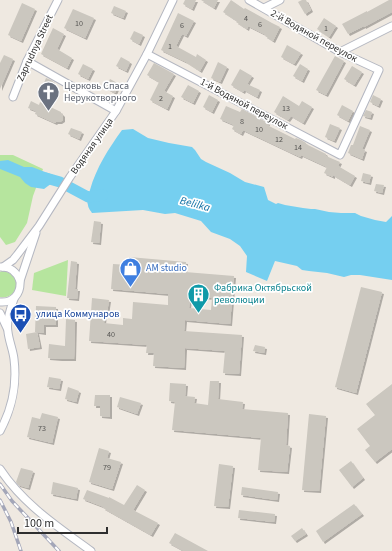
<svg xmlns="http://www.w3.org/2000/svg" width="392" height="551" viewBox="0 0 392 551" font-family="'Source Sans 3',sans-serif">
  <defs>
    <filter id="shadow"><feDropShadow dx="2" dy="2" stdDeviation="0" flood-color="#0004"/></filter>
  </defs>
  <rect width="100%" height="100%" fill="#efe9e1"/>
  <!-- green -->
  <g fill="#b6e59e">
    <path d="M0,155H13L43,169L33,196L27,223L15,242L6,245L0,237Z"/>
    <path d="M68,260L66,296L32,290L34,273Z"/>
    <path d="M2,271C23,273 19,300 0,297V272Z"/>
  </g>
  <!-- water -->
  <g fill="#75cff0">
    <path d="M133,129L148,138L169,143L192,147L195,150L201,159L206,162L230,173L245,182L264,187L268,200L276,204L278,203L285,205L303,208L311,209H315L329,212L341,213H355L361,216L375,220L386,222L392,216V280L360,275H351L344,277L327,273L309,271L302,270L297,266L275,261L267,281L246,272L247,256L240,246L230,239L211,232L201,221L175,213L165,214L143,210L92,213C91,211 88,208 88,205C86,200 89,194 90,190C96,168 109,148 122,130Z"/>
    <path d="M8,160L24,167H32L53,175L60,180V182L52,183L44,189L31,187L25,183L20,177L0,169V161Z"/>
  </g>
  <g fill="none" stroke-linecap="round" stroke-linejoin="round">
    <!-- river -->
    <path stroke="#75cff0" stroke-width="11" d="M46,178L60,182L88,197L103,195"/>
  </g>
  <!-- building -->
  <g fill="#cbc7bf" fill-rule="evenodd" filter="url(#shadow)">
    <path d="M185,0H196L192,9L183,4Z"/>
    <path d="M201,0H218L214,8Z"/>
    <path d="M231,0L244,9L245,8L272,23L280,27L273,41L265,36L266,35L248,26L247,29L236,22L237,21L223,12Z"/>
    <path d="M302,0H306L311,10L305,14L298,2Z"/>
    <path d="M389,0H392V12L364,27V26L348,34L342,24L367,11V12Z"/>
    <path d="M22,3L35,9L21,41L8,35Z"/>
    <path d="M114,6L126,11L123,18L111,13Z"/>
    <path d="M73,9L94,18L85,38L64,28Z"/>
    <path d="M178,13L194,21L186,36L182,34L176,46L196,57L197,54L206,60L200,71L186,62L161,50Z"/>
    <path d="M324,18L336,26L329,37L317,29Z"/>
    <path d="M53,28L64,34L57,49L72,58L67,68L41,54Z"/>
    <path d="M134,31L143,35L139,44L130,39Z"/>
    <path d="M287,45L301,53L294,64L281,57Z"/>
    <path d="M4,55L13,59L0,89V63Z"/>
    <path d="M335,56L344,61L326,95L316,90Z"/>
    <path d="M121,57L130,62L126,71L116,66Z"/>
    <path d="M218,62L227,67L220,82L211,78Z"/>
    <path d="M154,63L174,74L164,91L173,96L167,109L150,100L159,82L147,75Z"/>
    <path d="M83,64L93,69L88,79L78,74Z"/>
    <path d="M300,64L308,69L302,81L293,76Z"/>
    <path d="M352,66L362,72L354,85L344,79Z"/>
    <path d="M240,69L252,76L247,84L260,90L257,97L244,90L243,92L231,85Z"/>
    <path d="M46,78L53,81L51,86L44,83Z"/>
    <path d="M110,79L119,84L115,93L106,88Z"/>
    <path d="M188,85L199,91L193,103L181,97Z"/>
    <path d="M209,95L218,100L212,112L203,107Z"/>
    <path d="M373,95L381,99L378,106L370,102Z"/>
    <path d="M283,96L299,106L302,101L312,107L303,123L291,116L288,120L274,112Z"/>
    <path d="M31,101L39,105L40,102L61,112V113L63,115V120L60,122H56L55,123L35,114L36,111L28,108Z"/>
    <path d="M342,105L353,111L348,121L337,115Z"/>
    <path d="M226,106L240,112L242,109L268,123L267,125L295,139L296,138L301,140L306,143V144L326,154V156L340,162L338,166L355,176L350,185L333,175V177L324,173L327,167L301,155L300,157L243,130L241,134L232,129L234,125L220,119Z"/>
    <path d="M366,110L372,112L370,118L363,116Z"/>
    <path d="M330,124L340,128L334,141L325,137Z"/>
    <path d="M360,126L370,130L362,149L365,150L362,159L348,153L351,145H353Z"/>
    <path d="M71,128L82,132L79,139L68,134Z"/>
    <path d="M363,173L371,175L369,183L361,181Z"/>
    <path d="M376,184L384,185L382,193L374,191Z"/>
    <path d="M94,221L101,222L99,243L91,242Z"/>
    <path d="M129,257L186,262L185,272L234,276L230,324L185,320L184,331L242,335L239,374L223,373L225,351L185,348L184,368L153,366L154,353H146L147,345L89,341L92,298L109,300L107,313L105,312L104,323L123,325V318L132,319L133,302L168,305V294L111,289L113,264L129,265ZM190,296L212,298L211,310L189,308Z"/>
    <path d="M71,261L77,262L75,289H78L77,299L67,298Z"/>
    <path d="M361,287L382,292L356,393L335,387Z"/>
    <path d="M36,306L56,307V325H44V333L37,332L40,347L28,349L26,334L37,332H35Z"/>
    <path d="M66,319L75,320L74,359H60L48,358L49,344L65,346Z"/>
    <path d="M255,345L265,347L264,353L253,351Z"/>
    <path d="M49,377L61,379L59,389L47,387Z"/>
    <path d="M210,381H219L218,399L243,402L242,409L288,413L286,445L290,446L287,472L258,470L261,438L172,430L175,402L169,401L170,383L186,384L185,396L195,397L194,403L208,405Z"/>
    <path d="M392,384V449L375,462L365,450L370,446L357,429L375,415L366,404Z"/>
    <path d="M68,387L79,391L76,402L65,399Z"/>
    <path d="M95,395H110V417L100,416V406H94Z"/>
    <path d="M120,397L141,403L137,414L117,407Z"/>
    <path d="M42,413L58,417L52,443L27,437L32,417L40,419Z"/>
    <path d="M309,414L326,416L319,491L302,490Z"/>
    <path d="M99,448L109,451L107,458L121,462L112,489L89,482Z"/>
    <path d="M351,461L363,478L352,487L339,470Z"/>
    <path d="M219,464L233,466L228,507L214,506Z"/>
    <path d="M21,468L33,471L28,488L18,485L16,482Z"/>
    <path d="M53,482L78,488L76,499L51,494Z"/>
    <path d="M137,485L145,490L133,510L158,523L151,535L103,508L104,507L83,499L87,490L109,498V497L124,505Z"/>
    <path d="M242,487L278,492L277,500L241,495Z"/>
    <path d="M354,504L362,514L323,542L316,531Z"/>
    <path d="M239,510L275,514L274,522L238,518Z"/>
    <path d="M302,528L306,534L295,541L291,536Z"/>
    <path d="M175,533L208,551H184L169,543Z"/>
  </g>
  <g fill="none" stroke-linecap="round" stroke-linejoin="round">
    <defs>
      <g id="minor">
        <path d="M264,8L280,0"/>
        <path d="M340,52L392,26"/>
        <path d="M147,54L340,155L379,70L340,52L249,0"/>
        <path d="M27,61L116,111"/>
        <path d="M13,97L27,61L58,0"/>
        <path d="M0,267C10,266 17,272 20,281"/>
        <path d="M3,267L13,260L17,255L39,226L70,177L116,111L147,54L173,0"/>
        <path d="M0,302C13,303 21,294 20,281L36,233"/>
        <path d="M0,313L7,328"/>
        <path d="M0,431C12,409 17,383 14,359C13,350 9,341 8,332C6,321 10,309 14,299"/>
        <path d="M0,469C23,504 58,527 91,551"/>
      </g>
    </defs>
    <!-- minor casing -->
    <use href="#minor" stroke="#b4b7c1" stroke-width="9"/>
    <!-- minor -->
    <use href="#minor" stroke="#fff" stroke-width="7"/>
    <defs>
      <g id="rail">
        <path d="M0,484L12,501L59,551"/>
        <path d="M0,500L11,522L21,551"/>
      </g>
    </defs>
    <!-- rail casing -->
    <use href="#rail" stroke="#a3a6b8" stroke-width="3.5"/>
    <!-- rail -->
    <use href="#rail" stroke="#fff" stroke-width="2" stroke-dasharray="6" stroke-linecap="butt"/>
  </g>
  <!-- icons -->
  <defs>
    <symbol id="church-pin" viewBox="-11 -11 22 30"><path d="M0 17L-7.5 6A9.5 9.5 0 1 1 7.5 6Z" fill="#6b7280" stroke="#fff"/><path d="M-1.2-6h2.4v3.5h3.3v2.4h-3.3V6h-2.4V-.1h-3.3v-2.4h3.3Z" fill="#fff"/></symbol>
    <symbol id="shop-pin" viewBox="-11 -11 22 30"><path d="M0 17L-7.5 6A9.5 9.5 0 1 1 7.5 6Z" fill="#3f7fe0" stroke="#fff"/><path d="M-5-2.5h2.3a2.7 3.5 0 0 1 5.4 0H5L5.5 6h-11ZM-1.5-2.5h3a1.5 2.3 0 0 0-3 0Z" fill="#fff"/></symbol>
    <symbol id="building-pin" viewBox="-11 -11 22 30"><path d="M0 17L-7.5 6A9.5 9.5 0 1 1 7.5 6Z" fill="#0f9aa8" stroke="#fff"/><path d="M-4-6H4V6H1V3H-1V6H-4ZM-2.5-4.3h1.7v1.8h-1.7ZM.8-4.3h1.7v1.8H.8ZM-2.5-1h1.7V.8h-1.7ZM.8-1h1.7V.8H.8Z" fill="#fff"/></symbol>
    <symbol id="bus-pin" viewBox="-11 -11 22 30"><path d="M0 17L-7.5 6A9.5 9.5 0 1 1 7.5 6Z" fill="#1a4fb4" stroke="#fff"/><path d="M-5-6H5V4H4V6H2V4H-2V6H-4V4H-5ZM-3.5-4V0h7V-4ZM-3.5 1.2v1.5H-2V1.2ZM2 1.2v1.5H3.5V1.2Z" fill="#fff"/></symbol>
  </defs>
  <g fill-rule="evenodd">
    <use href="#church-pin" x="36" y="80" width="25" height="34"/>
    <use href="#shop-pin" x="118" y="256" width="25" height="34"/>
    <use href="#building-pin" x="186" y="282" width="25" height="34"/>
    <use href="#bus-pin" x="8" y="302" width="25" height="34"/>
  </g>
  <g text-anchor="middle" dominant-baseline="central" stroke-width="3.5" stroke-linejoin="round" paint-order="stroke">
    <!-- number labels -->
    <g font-size="8" fill="#555452">
      <text x="246" y="18">4</text>
      <text x="79" y="23">10</text>
      <text x="260" y="24">6</text>
      <text x="182" y="25">6</text>
      <text x="326" y="28">1</text>
      <text x="170" y="46">1</text>
      <text x="161" y="98">2</text>
      <text x="286" y="108">13</text>
      <text x="242" y="121">8</text>
      <text x="259" y="129">10</text>
      <text x="279" y="139">12</text>
      <text x="298" y="147">14</text>
      <text x="111" y="334">40</text>
      <text x="42" y="428">73</text>
      <text x="107" y="467">79</text>
    </g>
    <!-- street labels -->
    <g font-size="10" fill="#2e2e2e" stroke="#fff">
      <text transform="translate(314 36) rotate(29)">2-й Водяной переулок</text>
      <text transform="translate(35 48) rotate(-65)">Zaprudnya Street</text>
      <text transform="translate(244 104) rotate(28)">1-й Водяной переулок</text>
      <text transform="translate(92 146) rotate(-55)">Водяная улица</text>
    </g>
    <!-- worship labels -->
    <g font-size="10" fill="#5b616d" stroke="#fff" text-anchor="start">
      <text x="64" y="86">Церковь Спаса<tspan x="64" dy="12">Нерукотворного</tspan></text>
    </g>
    <!-- shop labels -->
    <g font-size="10" fill="#366cbe" stroke="#fff" text-anchor="start">
      <text x="146" y="268">AM studio</text>
    </g>
    <!-- culture labels -->
    <g font-size="10" fill="#0d838f" stroke="#fff" text-anchor="start">
      <text x="214" y="288">Фабрика Октябрьской<tspan x="214" dy="12">революции</tspan></text>
    </g>
    <!-- transit labels -->
    <g font-size="10" fill="#164399" stroke="#fff" text-anchor="start">
      <text x="36" y="314">улица Коммунаров</text>
    </g>
    <!-- water labels -->
    <g font-size="11" font-style="italic" fill="#0d6fa3" stroke="#fff">
      <text transform="translate(195 204) rotate(15)">Belilka</text>
    </g>
  </g>
  <!-- scale -->
  <path d="M18 527v6h89v-6" fill="none" stroke="#2e2e2e" stroke-width="2"/>
  <text x="24" y="527" font-size="12" fill="#2e2e2e" stroke="#ffffff" stroke-width="3" paint-order="stroke">100 m</text>
</svg>
